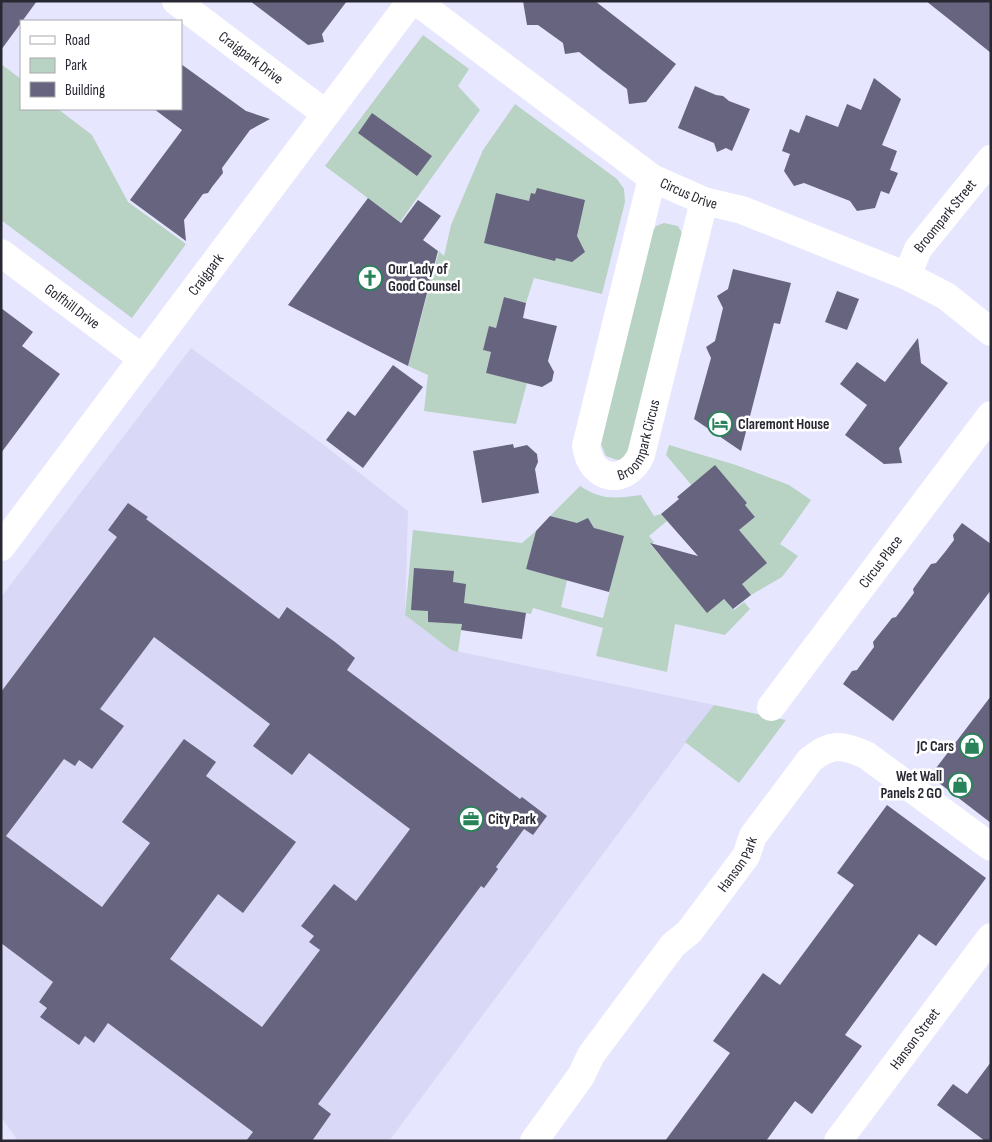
<svg xmlns="http://www.w3.org/2000/svg" width="992" height="1142" viewBox="0 0 992 1142" font-family="'Sofia Sans Condensed',sans-serif">
  <rect width="100%" height="100%" fill="#e7e6ff"/>
  <!-- built -->
  <path fill="#d9d8f6" d="M191,348L320,442L408,511L405,615L451,650L714,705L389,1141H18L1,1117V597Z"/>
  <!-- green -->
  <g fill="#b8d3c3">
    <path d="M423,35L469,69L458,86L480,110L400,222L325,166Z"/>
    <path d="M1,64L21,79V109H58L92,135L128,202L186,244L132,318L1,220Z"/>
    <path d="M515,104L617,179L624,189L625,202L602,294L534,278L526,303L504,297L496,328L489,327L483,350L491,352L486,373L527,383L516,424L424,411L428,375L408,366L439,251L444,256L451,225L483,150Z"/>
    <path d="M664,223L678,226L682,233L633,446L624,459L617,460L606,456L601,444L651,234L656,226Z"/>
    <path d="M669,445L736,465L789,485L811,500L780,544L798,556L782,577L751,595L742,584L739,530L755,517L745,505L747,503L734,488L693,487L666,455Z"/>
    <path d="M580,486C603,501 616,498 641,495L654,516L661,514L667,521L649,536L654,542L651,545L660,556L662,554L724,599L734,610L744,602L750,609L725,635L675,624L667,672L596,656L603,628L533,608L531,614L465,604L458,652L451,650L405,615L413,530L522,543L536,531L526,569L567,580L561,607L603,618L610,590L603,588L593,526L591,522L579,524L550,516Z"/>
    <path d="M714,705L786,720L739,783L685,742Z"/>
  </g>
  <!-- building -->
  <g fill="#66647e" fill-rule="evenodd">
    <path d="M1,1H37L1,50Z"/>
    <path d="M250,1H347L322,34L324,42L308,45Z"/>
    <path d="M523,1H595L676,64L646,102L629,104L627,89L603,71L579,52L565,54L563,43L538,25H527Z"/>
    <path d="M926,1H991V53L955,24Z"/>
    <path d="M181,64L246,111L270,119L250,130L222,168L223,173L212,187L208,193L203,194L184,220L186,241L130,200L182,130L154,109H181Z"/>
    <path d="M874,78L901,99L882,145L897,151L890,170L898,173L889,194L881,191L875,208L857,211L850,201L804,183L794,186L784,171L790,154L782,151L790,129L799,133L806,115L838,127L847,104L861,110Z"/>
    <path d="M695,86L716,95L723,96L729,101L750,109L732,151L726,148L717,152L714,143L678,128Z"/>
    <path d="M372,113L432,156L417,176L358,133Z"/>
    <path d="M537,188L585,200L577,236L585,252L572,262L556,258L555,261L484,243L496,193L529,201L531,193L535,194Z"/>
    <path d="M368,198L401,223L418,200L441,216L423,240L438,251L408,366L288,305Z"/>
    <path d="M733,269L791,283L780,324L774,323L741,451L694,419L711,358L706,347L715,341L723,308L717,296L728,289Z"/>
    <path d="M837,291L859,299L847,330L825,322Z"/>
    <path d="M504,297L526,303L523,318L557,326L548,361L554,372L552,381L542,387L486,373L491,352L483,350L489,326L496,328Z"/>
    <path d="M1,308L33,332L22,346L60,374L1,453Z"/>
    <path d="M918,338L921,363L948,383L899,448L902,463L884,464L845,435L867,405L840,384L857,362L885,382Z"/>
    <path d="M393,365L423,387L363,468L326,440L348,411L355,416Z"/>
    <path d="M513,444L514,448L527,445L537,454L538,462L535,469L539,493L482,503L473,451Z"/>
    <path d="M715,465L747,503L745,505L755,517L739,530L767,563L742,584L751,595L733,609L724,599L707,613L650,543L698,556L661,514L679,499L677,497Z"/>
    <path d="M128,503L148,517L146,519L279,619L287,607L335,642L355,658L347,670L520,799L522,797L547,816L533,835L524,829L496,867L498,869L484,888L481,886L318,1104L331,1114L312,1141H246L253,1132L108,1023L94,1043L85,1036L79,1045L40,1017L47,1008L39,1002L53,982L1,943V692L117,537L108,530ZM154,637L270,724L253,746L292,775L309,753L410,829L356,901L334,884L301,926L314,936L309,942L320,950L262,1027L170,959L218,894L243,913L296,842L206,776L216,762L184,739L122,822L150,843L102,907L6,836L64,759L75,766L79,760L92,769L124,726L100,709Z"/>
    <path d="M550,516L577,523L588,518L594,528L624,536L609,592L526,569L536,531Z"/>
    <path d="M962,523L991,544V590L893,721L843,684L852,671L857,670L865,659L874,647L873,642L892,618L896,617L914,593L913,589L931,564L936,563L945,552L954,540L953,535Z"/>
    <path d="M414,568L454,571L453,582L466,584L464,603L526,613L522,639L461,630L462,624L428,622V611L411,610Z"/>
    <path d="M991,696V823L930,776Z"/>
    <path d="M887,805L986,878L936,946L919,934L845,1035L862,1046L812,1114L795,1101L766,1141H665L730,1053L713,1041L763,973L780,985L854,885L837,873Z"/>
    <path d="M991,1062V1141H985L937,1105L953,1084L967,1094Z"/>
  </g>
  <g fill="none" stroke-linecap="round" stroke-linejoin="round">
    <!-- street -->
    <g stroke="#fff" stroke-width="28">
      <path id="s1" d="M176,1L326,114"/>
      <path id="s2" d="M416,1L652,178L704,201L742,210L907,276L946,296L991,332"/>
      <path id="s3" d="M652,178L586,446C591,481 626,487 641,455L704,201"/>
      <path id="s4" d="M1,253L143,359"/>
      <path id="s5" d="M907,276L918,249L991,159"/>
      <path id="s6" d="M1,547L411,1"/>
      <path id="s7" d="M771,707L991,415"/>
      <path id="s8" d="M534,1141L581,1076L591,1055L673,945L689,932L717,895L746,856L753,836L810,760C831,743 841,744 866,755L991,847"/>
      <path id="s9" d="M838,1141L991,937"/>
    </g>
  </g>
  <!-- icons -->
  <defs>
    <symbol id="church-ring" viewBox="-11 -11 22 22"><circle r="9.5" fill="#fff" stroke="#288359" stroke-width="1.5"/><path d="M-1.2-6h2.4v3.5h3.3v2.4h-3.3V6h-2.4V-.1h-3.3v-2.4h3.3Z" fill="#288359"/></symbol>
    <symbol id="hotel-ring" viewBox="-11 -11 22 22"><circle r="9.5" fill="#fff" stroke="#288359" stroke-width="1.5"/><path d="M-6-4.5h1.5V1H6V5H4.5V3h-9V5H-6ZM-4 0a1.8 1.8 0 1 1 3.6 0ZM.5 0V-2.5h3Q6-2.5 6 0Z" fill="#288359"/></symbol>
    <symbol id="shop-ring" viewBox="-11 -11 22 22"><circle r="9.5" fill="#fff" stroke="#288359" stroke-width="1.5"/><path d="M-5-2.5h2.3a2.7 3.5 0 0 1 5.4 0H5L5.5 6h-11ZM-1.5-2.5h3a1.5 2.3 0 0 0-3 0Z" fill="#288359"/></symbol>
    <symbol id="office-ring" viewBox="-11 -11 22 22"><circle r="9.5" fill="#fff" stroke="#288359" stroke-width="1.5"/><path d="M-6-3h4V-5.5h4V-3h4V5H-6ZM-1-4.5V-3h2v-1.5ZM-6 0V1H6V0Z" fill="#288359"/></symbol>
  </defs>
  <g fill-rule="evenodd">
    <use href="#church-ring" x="356" y="264" width="28" height="28"/>
    <use href="#hotel-ring" x="706" y="410" width="28" height="28"/>
    <use href="#shop-ring" x="958" y="732" width="28" height="28"/>
    <use href="#shop-ring" x="946" y="771" width="28" height="28"/>
    <use href="#office-ring" x="457" y="805" width="28" height="28"/>
  </g>
  <g text-anchor="middle" dominant-baseline="central" stroke-width="5" stroke-linejoin="round" paint-order="stroke">
    <!-- street labels -->
    <g font-size="15" fill="#282833" stroke="#fff">
      <text stroke="none"><textPath href="#s1" startOffset="94">Craigpark Drive</textPath></text>
      <text stroke="none"><textPath href="#s2" startOffset="335">Circus Drive</textPath></text>
      <text stroke="none"><textPath href="#s5" startOffset="72">Broompark Street</textPath></text>
      <text stroke="none"><textPath href="#s6" startOffset="341">Craigpark</textPath></text>
      <text stroke="none"><textPath href="#s4" startOffset="89">Golfhill Drive</textPath></text>
      <text stroke="none"><textPath href="#s3" startOffset="369">Broompark Circus</textPath></text>
      <text stroke="none"><textPath href="#s7" startOffset="182">Circus Place</textPath></text>
      <text stroke="none"><textPath href="#s8" startOffset="345">Hanson Park</textPath></text>
      <text stroke="none"><textPath href="#s9" startOffset="128">Hanson Street</textPath></text>
    </g>
    <!-- poi labels -->
    <g font-size="15" font-weight="bold" fill="#282833" stroke="#fff" text-anchor="start">
      <text x="388" y="269">Our Lady of<tspan x="388" dy="17">Good Counsel</tspan></text>
      <text x="738" y="424">Claremont House</text>
      <text x="954" y="746" text-anchor="end">JC Cars</text>
      <text x="942" y="776" text-anchor="end">Wet Wall<tspan x="942" dy="17">Panels 2 GO</tspan></text>
      <text x="488" y="819">City Park</text>
    </g>
  </g>
  <!-- border -->
  <rect width="992" height="1142" fill="none" stroke="#282833" stroke-width="5"/>
  <!-- legend -->
  <rect x="20" y="20" width="162" height="90" fill="#ffffff" stroke="#a9a9ad"/>
  <rect x="30" y="36" width="25" height="8" fill="#ffffff" stroke="#a9a9ad"/>
  <text x="65" y="45" font-size="15" fill="#282833">Road</text>
  <rect x="30" y="58" width="25" height="15" fill="#b8d3c3" stroke="#a9a9ad"/>
  <text x="65" y="70" font-size="15" fill="#282833">Park</text>
  <rect x="30" y="82" width="25" height="15" fill="#66647e" stroke="#a9a9ad"/>
  <text x="65" y="95" font-size="15" fill="#282833">Building</text>
</svg>
